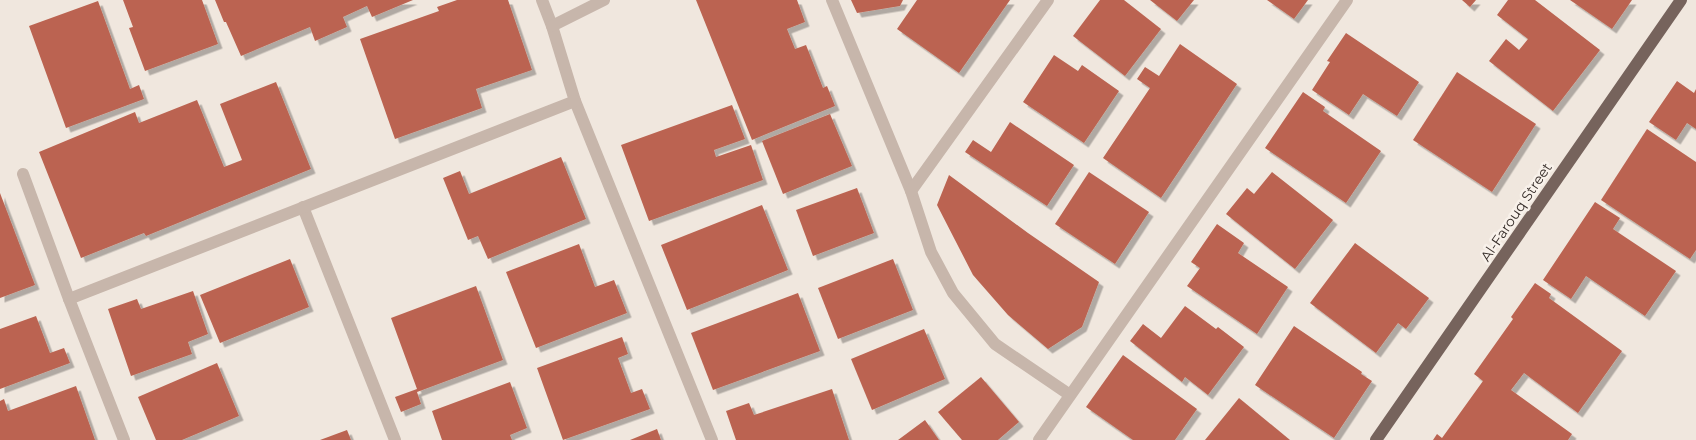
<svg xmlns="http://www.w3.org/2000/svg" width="1696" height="440" viewBox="0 0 1696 440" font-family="Montserrat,sans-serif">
  <defs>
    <filter id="shadow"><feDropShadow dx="4.5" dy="4.5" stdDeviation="0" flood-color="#0004"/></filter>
  </defs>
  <rect width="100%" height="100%" fill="#f0e7de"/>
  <!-- building -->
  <g fill="#bb6451" filter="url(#shadow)">
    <path d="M123,0H202L218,44L145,71L129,28L133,27Z"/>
    <path d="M215,0H413L372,17L367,6L343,17L347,27L315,41L310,27L241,56L226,22H224Z"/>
    <path d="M457,0H508L532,70L476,89L482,108L395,139L360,39L439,11L437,7Z"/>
    <path d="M696,0H797L805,22L787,29L795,49L806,45L823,88L827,86L835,106L752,140Z"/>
    <path d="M851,0H903L900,6L857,13Z"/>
    <path d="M917,0H1010L959,73L897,29Z"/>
    <path d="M1100,0H1124L1161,29L1125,76L1073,36Z"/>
    <path d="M1150,0H1194L1177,21Z"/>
    <path d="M1267,0H1308L1294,19Z"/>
    <path d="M1462,0H1476L1470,7Z"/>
    <path d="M1508,0H1535L1600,50L1553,111L1489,61L1506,39L1519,50L1528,39L1497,15Z"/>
    <path d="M1570,0H1632L1612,29Z"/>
    <path d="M98,1L130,89L139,85L144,99L66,128L29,26Z"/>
    <path d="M1346,33L1419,82L1397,116L1363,94L1349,115L1312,90L1330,62L1327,61Z"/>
    <path d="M1180,44L1237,84L1161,198L1103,158L1150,88L1137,79L1145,67L1159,76Z"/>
    <path d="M1054,55L1078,71L1082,65L1119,91L1084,143L1023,102Z"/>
    <path d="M1457,72L1536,124L1492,192L1413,140Z"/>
    <path d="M1677,81L1694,93L1696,89V129L1687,123L1676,140L1649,122Z"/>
    <path d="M276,82L311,169L146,236L144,233L81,258L39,152L135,112L139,123L197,100L224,167L242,160L220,104Z"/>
    <path d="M1303,92L1325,107L1323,111L1381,151L1346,203L1265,148Z"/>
    <path d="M732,105L745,139L714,150L716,157L751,145L763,180L649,221L621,145Z"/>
    <path d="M830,114L852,166L783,194L762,141Z"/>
    <path d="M1010,122L1074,165L1047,206L965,152L973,140L991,152Z"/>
    <path d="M1647,129L1696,162V250L1690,259L1601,200Z"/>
    <path d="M561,157L586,219L488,259L478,236L468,240L443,178L460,171L469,194Z"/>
    <path d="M1089,172L1149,212L1115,264L1055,224Z"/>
    <path d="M1272,172L1333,220L1295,269L1226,214L1247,188L1254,194Z"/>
    <path d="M949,175L1028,233L1099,282L1082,327L1048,349L1008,315L973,275L937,205Z"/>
    <path d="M857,188L874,233L813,256L796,210Z"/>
    <path d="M0,193L35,285L0,298Z"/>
    <path d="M1595,202L1620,218L1613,229L1676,271L1645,316L1586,276L1571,299L1543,280Z"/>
    <path d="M762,205L788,270L687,310L661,245Z"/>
    <path d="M1217,224L1244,243L1238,253L1288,287L1257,334L1187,286L1200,268L1191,262Z"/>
    <path d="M1355,243L1429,298L1406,329L1398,323L1376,353L1310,303Z"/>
    <path d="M579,244L595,287L614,280L627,313L536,348L506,272Z"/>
    <path d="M290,259L309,307L220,343L200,295Z"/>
    <path d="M893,259L913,310L838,339L818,288Z"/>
    <path d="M1535,283L1551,294L1549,298L1622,351L1578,413L1524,373L1511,390L1572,434L1568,440H1433L1437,434L1442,438L1483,381L1474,374L1513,319L1511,317Z"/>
    <path d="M476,286L503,360L417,392L421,404L401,412L395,397L417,389L391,318Z"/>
    <path d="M193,291L208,334L188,342L192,354L131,376L108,309L137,299L141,309Z"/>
    <path d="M798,293L820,351L713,390L691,333Z"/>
    <path d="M1185,306L1216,329L1218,327L1244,347L1208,395L1185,377L1182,382L1130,341L1143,324L1161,338Z"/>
    <path d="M36,316L50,353L64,348L70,363L0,389V329Z"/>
    <path d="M1294,326L1362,372L1361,374L1372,381L1334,438L1255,385Z"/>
    <path d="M924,329L945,379L872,410L851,359Z"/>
    <path d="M622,337L628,354L618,358L631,393L642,389L650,409L563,440L537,368Z"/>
    <path d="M1123,355L1197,409L1175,440H1133L1086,407Z"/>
    <path d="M217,363L239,416L182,440H156L138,397Z"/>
    <path d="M981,377L1019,422L998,440H962L938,412Z"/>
    <path d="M510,382L527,428L510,435L512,440H442L432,411Z"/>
    <path d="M76,386L95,440H0V401L4,399L8,411Z"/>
    <path d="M832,389L849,440H736L726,411L749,403L754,415Z"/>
    <path d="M1239,398L1290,440H1205Z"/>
    <path d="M925,420L939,440H898Z"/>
    <path d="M657,429L661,440H630Z"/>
    <path d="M347,430L351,440H320Z"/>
  </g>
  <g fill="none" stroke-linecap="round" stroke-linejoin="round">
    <!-- minor -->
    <g stroke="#c7b6ab" stroke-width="12">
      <path d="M542,0L552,26L575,101L712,440"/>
      <path d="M832,0L911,191L931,252L953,293L995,344L1070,395"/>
      <path d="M552,26L604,0"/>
      <path d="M23,174L69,299L124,440"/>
      <path d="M911,191L1048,0"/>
      <path d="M303,207L395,440"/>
      <path d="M69,299L575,101"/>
      <path d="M1039,440L1347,0"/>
    </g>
    <!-- major -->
    <path stroke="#76635c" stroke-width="12" d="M1376,440L1681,0"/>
  </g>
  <g text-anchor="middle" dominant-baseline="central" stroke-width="5" stroke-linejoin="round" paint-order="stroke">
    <!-- street labels -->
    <g font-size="14" fill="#362d29" stroke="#f8f1ea">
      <text transform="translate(1516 212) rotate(-56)">Al-Farouq Street</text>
    </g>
  </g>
</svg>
